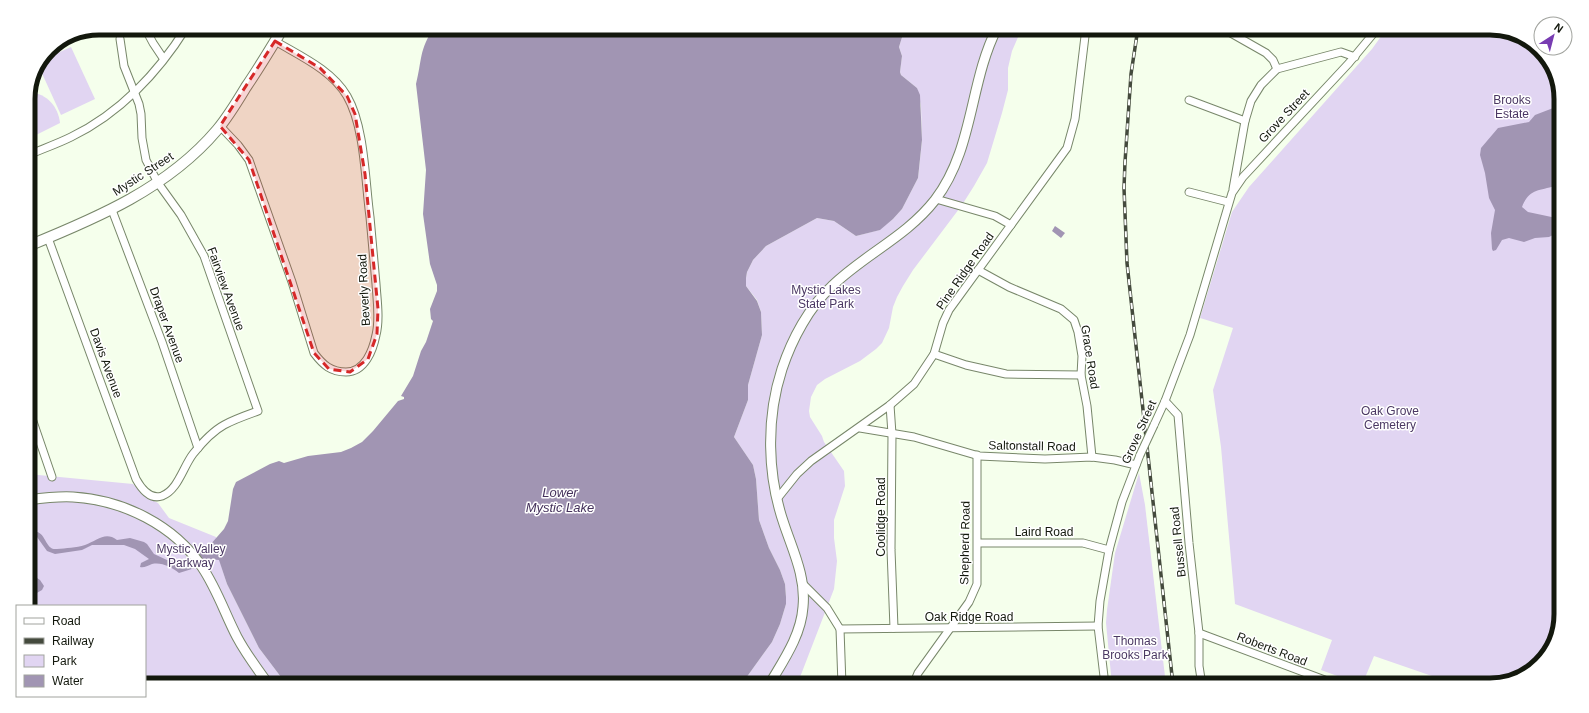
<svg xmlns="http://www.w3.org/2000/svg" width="1589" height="713" viewBox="0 0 1589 713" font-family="Helvetica,sans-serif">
  <rect width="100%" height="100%" fill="#f5ffec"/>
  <!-- green -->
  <g fill="#e1d5f2">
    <path d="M907,28H1022L1012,51L1008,68V90L1002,113L987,163L974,186L962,205L913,270L903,286L897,297L893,307L889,328L882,343L876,349L860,361L825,379L817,385L811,397L809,411L810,417L822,436L824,442L844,471L845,486L834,520V538L837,561L834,589L797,685H741L772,642L780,624L786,604V597L785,584L780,570L769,548L759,520L756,479L753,465L734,437L748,400V385L762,335L761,312L757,300L746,286V278L747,272L753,260L766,246L817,218L834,221L856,236L879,230L893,219L902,209L918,178L922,141L921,106L917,88L901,75L900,72L902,56L899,47L903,34Z"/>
    <path d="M1387,28H1490L1517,34L1549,59L1561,95V614L1555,641L1529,673L1490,685H1458L1374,656L1362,685L1321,670L1332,640L1235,604L1221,447L1213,390L1233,328L1200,318L1232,212L1249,187L1372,49Z"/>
    <path d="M71,47L95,99L61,115L40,69L44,59Z"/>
    <path d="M30,92C47,94 58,106 60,123L28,139V95Z"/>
    <path d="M1139,473L1145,505L1166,685H1112L1106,623L1107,610L1115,553Z"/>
    <path d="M28,474L133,484L146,497L158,503L169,518L216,537L221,565L227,584L259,648L287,685H145V606H28Z"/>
  </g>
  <!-- water -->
  <g fill="#a195b3">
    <path d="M434,28H907L903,34L899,47L902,56L900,72L901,75L917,88L920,95L922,140L918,178L902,209L893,219L880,230L856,236L834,221L817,218L766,246L753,260L747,272L746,278V286L757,301L761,312L762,335L748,385V400L734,437L753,465L756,479L759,520L769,548L780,570L785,584L786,597V604L780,624L772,642L741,685H287L259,648L227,584L219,560L208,559L195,568L179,573C171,567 162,562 152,564C147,566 144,568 140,567L141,563L149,559L135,549L124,545H92L82,550L55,554L47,551L37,537H31L28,539V533C47,525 43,551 57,549C66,548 76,548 85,545C97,541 105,531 117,540L130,538L144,542L147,544L154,554L167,560L183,562L190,560L210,545L224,529L228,521L233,489L236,482L270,464L279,461L284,463L308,456L341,452L351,448L362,442L373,431L398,401L404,399V397L401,396L413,376L421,351L426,342L433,321L431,319L430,309L437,291V285L430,264L423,214L426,170L416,84C422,61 419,49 434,28Z"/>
    <path d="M1561,105V177L1555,186C1538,191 1529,189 1522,207L1528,212L1561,219V231L1549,237L1535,238L1524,242L1509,238L1502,240L1496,250L1493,251L1492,249L1491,233L1495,210L1489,198L1485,173L1480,155L1481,148L1498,128L1529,122L1535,115Z"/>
    <path d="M1055,226L1065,233L1061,238L1052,231Z"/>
    <path d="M28,572L40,580L44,586L42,590L28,598Z"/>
  </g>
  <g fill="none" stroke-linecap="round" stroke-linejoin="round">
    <defs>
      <g id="minor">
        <path d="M145,28L153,43L163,58"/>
        <path d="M1222,28L1266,53L1273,60L1277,69"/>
        <path d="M1189,100L1245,121"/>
        <path d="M220,126L238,145L249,160L292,282L314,353C323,365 331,372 346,372C365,372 373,350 376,335C380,319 377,300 376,284C374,261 372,239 370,217C365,181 365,127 347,96C332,70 300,56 275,41"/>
        <path d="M28,155C42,149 57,144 71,137C119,114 158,73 186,28"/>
        <path d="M1233,189L1245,121L1251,101L1261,85L1277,69L1341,52L1355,57"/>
        <path d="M1189,192L1228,202"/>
        <path d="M936,199L995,216L1011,225"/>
        <path d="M112,210L162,342L198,448"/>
        <path d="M48,238L136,479C141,488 150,500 162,496C178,490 183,467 193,454C201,444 213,431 224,425C235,419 247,415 258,411L204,256L181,215L158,183L146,160L142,138L141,114L139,104L124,66L120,39"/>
        <path d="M978,270L1009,287L1061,309L1074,320L1078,332L1082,356L1081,375L1087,406L1092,457"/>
        <path d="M934,354L966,365L1006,374L1081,375"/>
        <path d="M1165,401L1178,415L1189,543L1199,633V666L1202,685"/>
        <path d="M890,405L892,434L891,550L894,628"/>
        <path d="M28,407L52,477"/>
        <path d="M1154,425L1165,401L1190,335L1232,193L1243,177L1349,63L1378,28"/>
        <path d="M860,428L914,437L979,456L1045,459L1092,457L1115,460L1136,465"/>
        <path d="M777,499L797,474L811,461L890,405L914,384L934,354L943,323L949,310L1067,148L1075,119L1086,28"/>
        <path d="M978,543H1083L1109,550"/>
        <path d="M803,584L827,608L840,629L842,685"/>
        <path d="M840,629L1098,626"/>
        <path d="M1199,633L1338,685"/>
        <path d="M913,685L918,673L969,602L977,584V455"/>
        <path d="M1105,685L1098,626L1100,601L1109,550L1122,502L1140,455"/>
      </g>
      <g id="major">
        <path d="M28,500C43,498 58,496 73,497C123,500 174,525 202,567C217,589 225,614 237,637C246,654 258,670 269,685"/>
        <path d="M769,685C783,661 801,636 803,607C806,577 793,551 784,524C767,475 766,418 782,369C792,339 809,307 832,286C865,254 906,237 935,200C974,149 969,83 997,28"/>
      </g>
      <path id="highway" d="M28,246C97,218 168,188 217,130C228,117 237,102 246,87C259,68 271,48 283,28"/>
    </defs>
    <!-- minor casing -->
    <use href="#minor" stroke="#78876a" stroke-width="9"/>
    <!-- major casing -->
    <use href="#major" stroke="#78876a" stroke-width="11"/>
    <!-- highway casing -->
    <use href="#highway" stroke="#78876a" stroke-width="12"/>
    <!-- minor -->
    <use href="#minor" stroke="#fff" stroke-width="7"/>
    <!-- major -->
    <use href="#major" stroke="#fff" stroke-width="9"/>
    <!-- highway -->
    <use href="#highway" stroke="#fff" stroke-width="10"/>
    <defs>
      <path id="rail" d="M1138,28L1131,74L1125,162L1124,188L1127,263L1173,685"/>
    </defs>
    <!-- rail casing -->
    <use href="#rail" stroke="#444a3d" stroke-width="3.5"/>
    <!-- rail -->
    <use href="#rail" stroke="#fff" stroke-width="2" stroke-dasharray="6" stroke-linecap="butt"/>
    <defs>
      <path id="minor-bridge" d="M1140,455L1154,425"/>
    </defs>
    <!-- minor-bridge casing -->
    <use href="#minor-bridge" stroke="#78876a" stroke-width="9" stroke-linecap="butt"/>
    <!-- minor-bridge -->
    <use href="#minor-bridge" stroke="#fff" stroke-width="7"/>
  </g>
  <!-- marked area -->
  <path fill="#d62828" fill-opacity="0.2" stroke="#d62828" stroke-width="3" stroke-dasharray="8 5" stroke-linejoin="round" d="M275,41L320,68L347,96L355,114L365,174L378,309L377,334L368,359L350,372L329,369L314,353L249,160L220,126Z"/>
  <g text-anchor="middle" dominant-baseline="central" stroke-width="3" stroke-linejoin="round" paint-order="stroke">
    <!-- park labels -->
    <g font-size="12" fill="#4b3863" stroke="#fff">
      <text x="1512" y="100">Brooks<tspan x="1512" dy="14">Estate</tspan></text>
      <text x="826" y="290">Mystic Lakes<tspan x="826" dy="14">State Park</tspan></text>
      <text x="1390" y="411">Oak Grove<tspan x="1390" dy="14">Cemetery</tspan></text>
      <text x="191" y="549">Mystic Valley<tspan x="191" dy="14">Parkway</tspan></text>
      <text x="1135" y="641">Thomas<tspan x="1135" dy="14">Brooks Park</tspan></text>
    </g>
    <!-- street labels -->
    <g font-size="12" fill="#13180d" stroke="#fff">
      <text transform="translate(1284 116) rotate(-47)">Grove Street</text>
      <text transform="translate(143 174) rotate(-33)">Mystic Street</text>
      <text transform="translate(965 271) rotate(-55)">Pine Ridge Road</text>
      <text transform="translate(226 289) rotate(70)">Fairview Avenue</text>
      <text transform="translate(364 290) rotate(-93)">Beverly Road</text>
      <text transform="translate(167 325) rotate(70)">Draper Avenue</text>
      <text transform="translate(1090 357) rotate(81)">Grace Road</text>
      <text transform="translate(106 363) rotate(70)">Davis Avenue</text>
      <text transform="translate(1139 432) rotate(-66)">Grove Street</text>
      <text transform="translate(1032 446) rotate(1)">Saltonstall Road</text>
      <text transform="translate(881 517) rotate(-90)">Coolidge Road</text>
      <text x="1044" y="532">Laird Road</text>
      <text transform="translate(1178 542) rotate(-96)">Bussell Road</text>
      <text transform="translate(965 543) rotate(-89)">Shepherd Road</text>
      <text x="969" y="617">Oak Ridge Road</text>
      <text transform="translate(1272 649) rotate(21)">Roberts Road</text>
    </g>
    <!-- water labels -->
    <g font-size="13" font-style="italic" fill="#44315b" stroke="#fff">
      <text x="560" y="492">Lower<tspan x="560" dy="15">Mystic Lake</tspan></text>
    </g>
  </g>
  <!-- crop -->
  <path d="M0 0H1589V713H0ZM99 35H1490A64 64 0 0 1 1554 99V614A64 64 0 0 1 1490 678H99A64 64 0 0 1 35 614V99A64 64 0 0 1 99 35Z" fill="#fff" fill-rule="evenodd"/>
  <path fill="none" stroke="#13180d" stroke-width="5" d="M99 35H1490A64 64 0 0 1 1554 99V614A64 64 0 0 1 1490 678H99A64 64 0 0 1 35 614V99A64 64 0 0 1 99 35Z"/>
  <!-- legend -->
  <rect x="16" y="605" width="130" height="92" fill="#ffffff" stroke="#a1a39e"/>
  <rect x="24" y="618" width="20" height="6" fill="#ffffff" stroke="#a1a39e"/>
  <text x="52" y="625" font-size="12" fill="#13180d">Road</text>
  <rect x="24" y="638" width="20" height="6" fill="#444a3d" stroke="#a1a39e"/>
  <text x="52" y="645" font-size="12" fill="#13180d">Railway</text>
  <rect x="24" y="655" width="20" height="12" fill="#e1d5f2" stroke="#a1a39e"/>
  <text x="52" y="665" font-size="12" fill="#13180d">Park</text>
  <rect x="24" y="675" width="20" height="12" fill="#a195b3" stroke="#a1a39e"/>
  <text x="52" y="685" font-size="12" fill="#13180d">Water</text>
  <!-- north arrow -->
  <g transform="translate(1553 36) rotate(36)"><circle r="19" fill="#ffffff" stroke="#a1a39e"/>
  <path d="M0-3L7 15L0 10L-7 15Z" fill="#783cb2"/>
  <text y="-6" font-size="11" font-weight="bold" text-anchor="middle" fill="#13180d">N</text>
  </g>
</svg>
